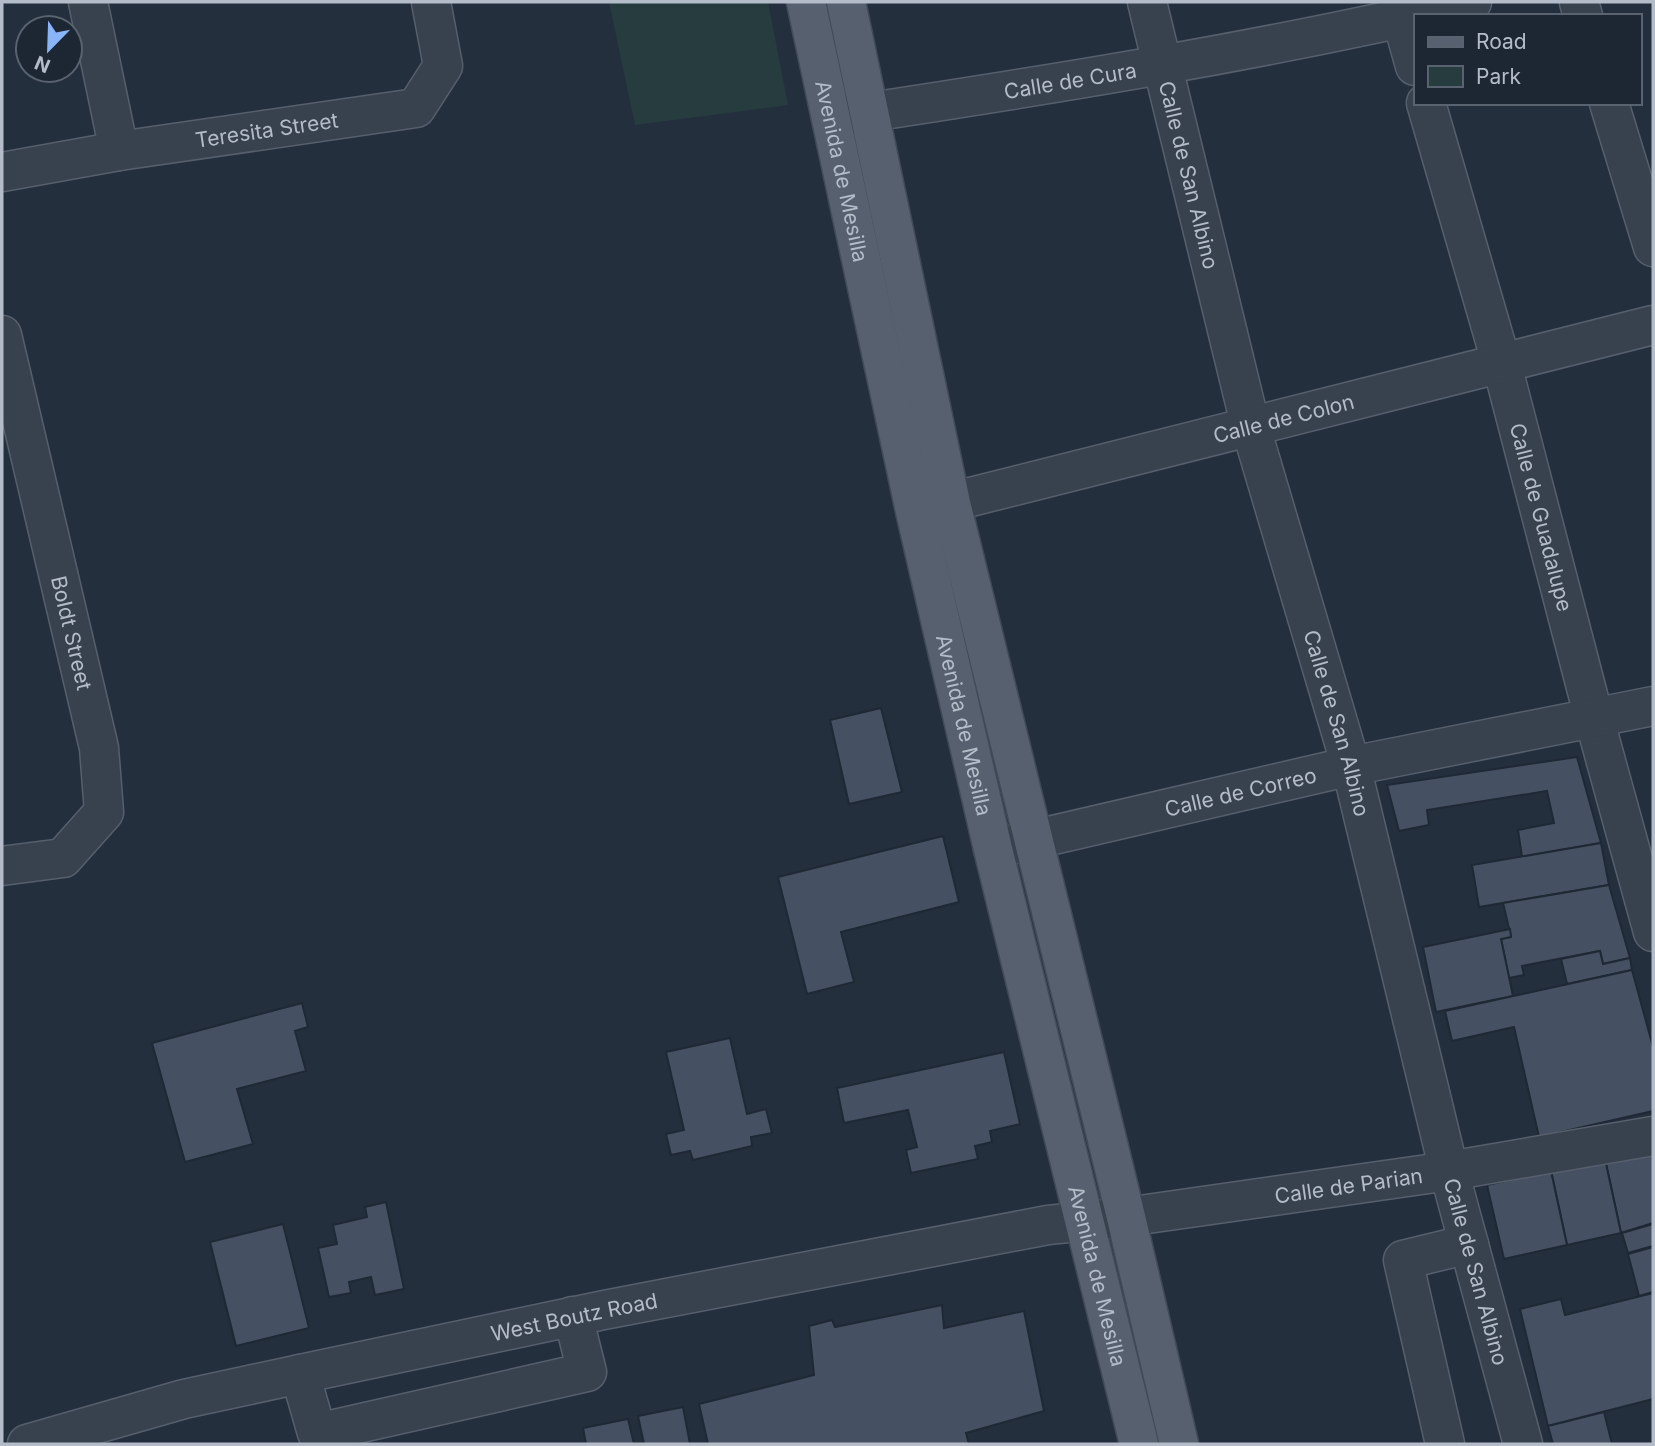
<svg xmlns="http://www.w3.org/2000/svg" width="1655" height="1446" viewBox="0 0 1655 1446" font-family="Inter,sans-serif">
  <rect width="100%" height="100%" fill="#242f3e"/>
  <!-- green -->
  <path fill="#263c3f" d="M609,2H768L788,105L635,125Z"/>
  <!-- building -->
  <g fill="#455162" stroke="#1f2835" stroke-width="2">
    <path d="M881,708L902,792L849,804L830,720Z"/>
    <path d="M1577,757L1601,843L1522,857L1518,830L1554,823L1547,791L1427,810L1429,825L1399,831L1387,785Z"/>
    <path d="M943,836L959,902L841,932L854,982L807,994L778,877Z"/>
    <path d="M1601,843L1609,885L1479,907L1472,865Z"/>
    <path d="M1609,885L1630,958L1603,964L1600,951L1522,966L1524,975L1509,978L1501,939L1511,937L1503,903Z"/>
    <path d="M1510,929L1511,937L1501,939L1513,996L1436,1012L1423,947Z"/>
    <path d="M1600,951L1603,964L1630,958L1632,970L1567,984L1561,959Z"/>
    <path d="M1632,970L1653,1047V1111L1539,1137L1514,1027L1452,1041L1445,1011Z"/>
    <path d="M302,1003L308,1027L295,1031L306,1071L237,1089L253,1144L185,1162L152,1043Z"/>
    <path d="M730,1038L747,1114L766,1109L772,1133L751,1137L752,1146L693,1160L690,1151L671,1155L666,1134L684,1130L666,1052Z"/>
    <path d="M1004,1052L1020,1124L990,1131L992,1142L975,1146L978,1159L911,1173L906,1150L917,1147L908,1110L844,1123L837,1088Z"/>
    <path d="M1653,1151V1223L1621,1233L1605,1159Z"/>
    <path d="M1605,1159L1621,1233L1567,1245L1551,1171Z"/>
    <path d="M1551,1171L1567,1245L1504,1259L1487,1185Z"/>
    <path d="M386,1202L404,1289L375,1295L371,1277L349,1282L351,1293L329,1297L318,1248L337,1244L333,1225L367,1217L365,1207Z"/>
    <path d="M283,1224L309,1328L236,1346L210,1242Z"/>
    <path d="M1653,1224V1246L1628,1253L1622,1233Z"/>
    <path d="M1653,1247V1292L1639,1296L1628,1254Z"/>
    <path d="M1653,1293V1399L1548,1426L1520,1309L1561,1299L1565,1315Z"/>
    <path d="M942,1305L944,1328L1024,1311L1044,1411L966,1433L969,1444H708L699,1404L814,1375L809,1326L832,1320L835,1327Z"/>
    <path d="M683,1407L690,1444H644L638,1416Z"/>
    <path d="M1604,1412L1612,1444H1553L1548,1426Z"/>
    <path d="M628,1419L634,1444H586L583,1428Z"/>
  </g>
  <g fill="none" stroke-linecap="round" stroke-linejoin="round">
    <defs>
      <g id="minor">
        <path d="M88,2L119,151"/>
        <path id="s1" d="M1147,2L1251,428L1351,766L1449,1171L1523,1444"/>
        <path d="M1397,2L1415,66"/>
        <path d="M1579,2L1583,16"/>
        <path id="s2" d="M1426,103L1502,365L1594,718L1653,932"/>
        <path d="M1609,103L1653,247"/>
        <path id="s3" d="M837,117C1050,85 1263,51 1472,2"/>
        <path id="s4" d="M2,172L119,151L416,108L443,66L431,2"/>
        <path id="s5" d="M2,335L99,748L104,812L63,858L2,866"/>
        <path id="s6" d="M919,510L1653,325"/>
        <path id="s7" d="M993,849L1351,766L1653,706"/>
        <path d="M300,1374L317,1433L587,1372L573,1316"/>
        <path id="s8" d="M27,1444L184,1399L300,1374L604,1310L1048,1225L1126,1217L1449,1171L1653,1136"/>
        <path d="M1445,1444L1403,1260L1469,1244"/>
      </g>
      <g id="major">
        <path id="s9" d="M806,2L915,511L993,849L1139,1444"/>
        <path d="M846,2L951,503L1126,1217L1179,1444"/>
      </g>
    </defs>
    <!-- minor casing -->
    <use href="#minor" stroke="#565f6c" stroke-width="41"/>
    <!-- major casing -->
    <use href="#major" stroke="#414a57" stroke-width="41"/>
    <!-- minor -->
    <use href="#minor" stroke="#38414e" stroke-width="38"/>
    <!-- major -->
    <use href="#major" stroke="#56606e" stroke-width="38"/>
  </g>
  <g text-anchor="middle" dominant-baseline="central" stroke-width="5" stroke-linejoin="round" paint-order="stroke">
    <!-- street labels -->
    <g font-size="21" fill="#b4bcc9" stroke="#1d2633">
      <text stroke="none"><textPath href="#s3" startOffset="236">Calle de Cura</textPath></text>
      <text stroke="none"><textPath href="#s4" startOffset="268">Teresita Street</textPath></text>
      <text stroke="none"><textPath href="#s9" startOffset="173">Avenida de Mesilla</textPath></text>
      <text stroke="none"><textPath href="#s1" startOffset="178">Calle de San Albino</textPath></text>
      <text stroke="none"><textPath href="#s6" startOffset="376">Calle de Colon</textPath></text>
      <text stroke="none"><textPath href="#s2" startOffset="430">Calle de Guadalupe</textPath></text>
      <text stroke="none"><textPath href="#s5" startOffset="306">Boldt Street</textPath></text>
      <text stroke="none"><textPath href="#s1" startOffset="746">Calle de San Albino</textPath></text>
      <text stroke="none"><textPath href="#s9" startOffset="740">Avenida de Mesilla</textPath></text>
      <text stroke="none"><textPath href="#s7" startOffset="254">Calle de Correo</textPath></text>
      <text stroke="none"><textPath href="#s8" startOffset="1348">Calle de Parian</textPath></text>
      <text stroke="none"><textPath href="#s1" startOffset="1312">Calle de San Albino</textPath></text>
      <text stroke="none"><textPath href="#s9" startOffset="1307">Avenida de Mesilla</textPath></text>
      <text stroke="none"><textPath href="#s8" startOffset="562">West Boutz Road</textPath></text>
    </g>
  </g>
  <!-- border -->
  <rect width="1655" height="1446" fill="none" stroke="#b4bcc9" stroke-width="7"/>
  <!-- legend -->
  <rect x="1414" y="14" width="228" height="91" fill="#1d2633" stroke="#59626f" stroke-width="2"/>
  <rect x="1428" y="37" width="35" height="10" fill="#56606e" stroke="#59626f" stroke-width="2"/>
  <text x="1476" y="49" font-size="21" fill="#b4bcc9">Road</text>
  <rect x="1428" y="66" width="35" height="21" fill="#263c3f" stroke="#59626f" stroke-width="2"/>
  <text x="1476" y="84" font-size="21" fill="#b4bcc9">Park</text>
  <!-- north arrow -->
  <g transform="translate(49 49) rotate(203)"><circle r="33" fill="#1d2633" stroke="#59626f" stroke-width="2"/>
  <path d="M0-5L12 26L0 18L-12 26Z" fill="#8ab4f8"/>
  <text y="-10" font-size="19" font-weight="bold" text-anchor="middle" fill="#b4bcc9">N</text>
  </g>
</svg>
